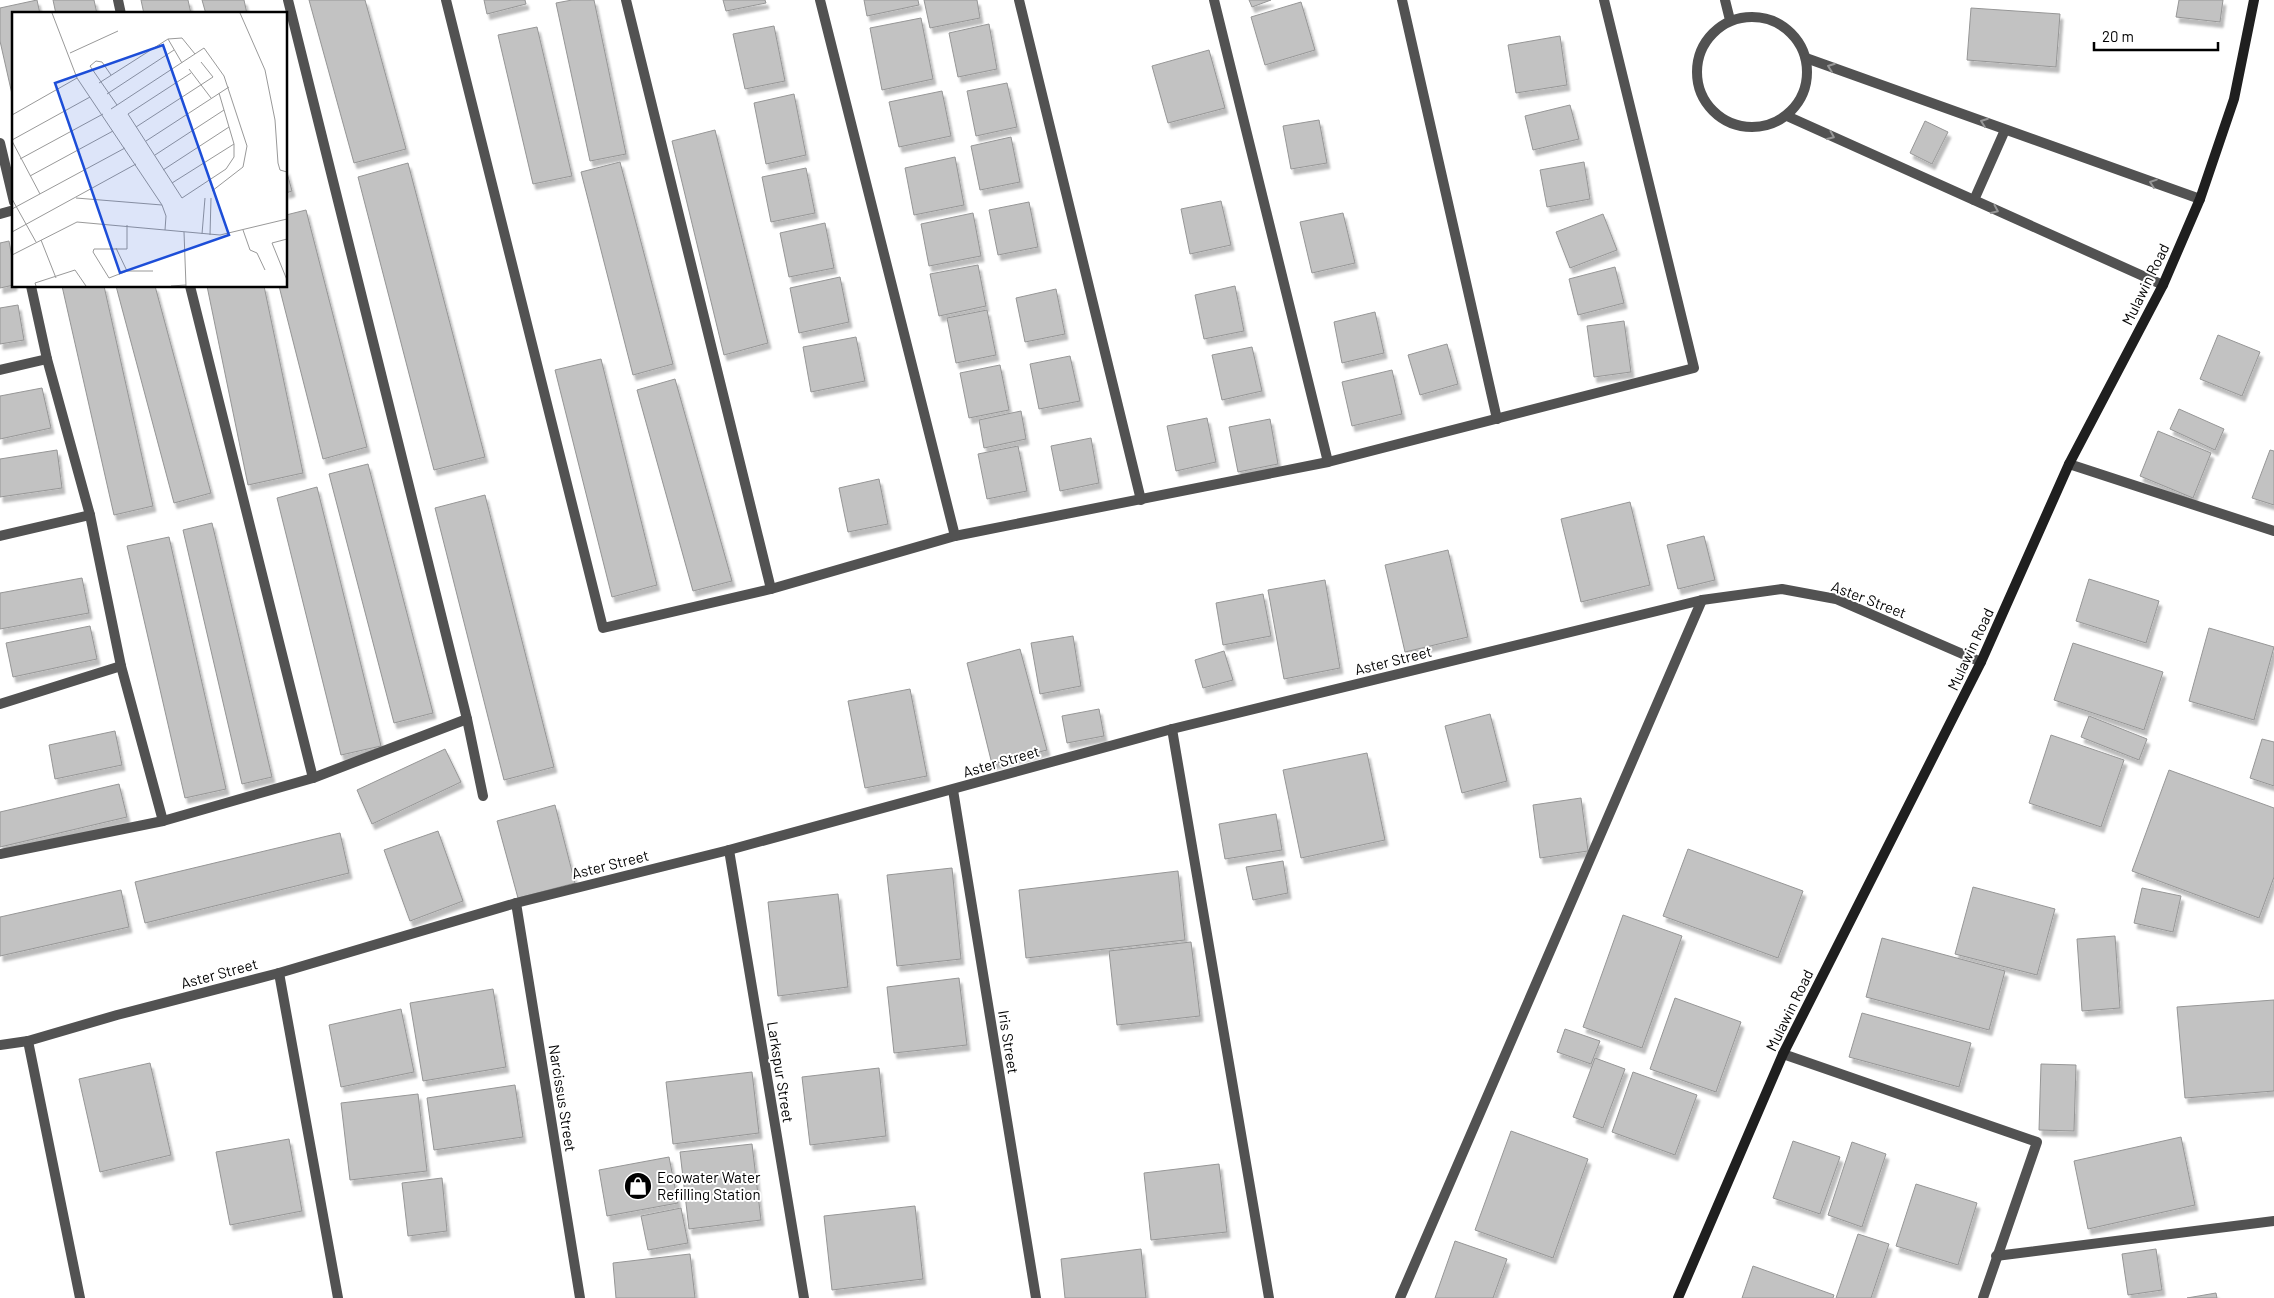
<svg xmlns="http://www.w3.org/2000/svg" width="2274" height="1298" viewBox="0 0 2274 1298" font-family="Barlow,sans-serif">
  <defs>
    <filter id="shadow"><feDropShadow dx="3" dy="5.5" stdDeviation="1" flood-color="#0004"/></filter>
  </defs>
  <rect width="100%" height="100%" fill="#fff"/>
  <!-- building -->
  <g fill="#c2c2c2" stroke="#969696" filter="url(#shadow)">
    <path d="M37,0L40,14H14V103L0,41V8Z"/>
    <path d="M53,0H94L97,14H56Z"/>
    <path d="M141,0H188L191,14H144Z"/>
    <path d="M202,0H244L247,14H206Z"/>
    <path d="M309,0H365L406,149L354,163Z"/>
    <path d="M484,0H525L526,4L487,14Z"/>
    <path d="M572,0H594L626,154L590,161L556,3Z"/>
    <path d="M723,0H765L766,3L726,11Z"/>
    <path d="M864,0H918L919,5L867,16Z"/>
    <path d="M924,0H977L980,18L930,28Z"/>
    <path d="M1249,0H1271L1252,7Z"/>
    <path d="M2179,0H2223L2220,22L2176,17Z"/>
    <path d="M1301,2L1315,50L1265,65L1251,17Z"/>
    <path d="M1971,8L2060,14L2056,67L1967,60Z"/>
    <path d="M921,18L933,79L882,90L870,28Z"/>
    <path d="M989,24L997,69L958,77L949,33Z"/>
    <path d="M774,26L785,81L745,89L733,34Z"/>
    <path d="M537,27L572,176L533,184L498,35Z"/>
    <path d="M1560,36L1567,85L1516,93L1508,45Z"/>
    <path d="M1209,50L1225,108L1168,123L1152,66Z"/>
    <path d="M1007,83L1017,127L976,136L967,91Z"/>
    <path d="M942,91L951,136L899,147L889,102Z"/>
    <path d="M794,94L806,155L766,164L754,103Z"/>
    <path d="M1570,105L1579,139L1533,150L1525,116Z"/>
    <path d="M1319,120L1327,163L1291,169L1283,126Z"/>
    <path d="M1925,121L1948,132L1932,164L1910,153Z"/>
    <path d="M715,130L768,343L724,355L672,141Z"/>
    <path d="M1011,137L1020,182L980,190L971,146Z"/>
    <path d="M955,157L964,205L914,215L905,168Z"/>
    <path d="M620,162L673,364L633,375L581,172Z"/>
    <path d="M1584,162L1590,199L1547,207L1540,170Z"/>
    <path d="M408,163L485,457L434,470L358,177Z"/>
    <path d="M806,168L815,213L771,222L762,177Z"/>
    <path d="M286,169L292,191L286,193Z"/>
    <path d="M1221,201L1231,245L1190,254L1181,209Z"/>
    <path d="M1029,202L1038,247L998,255L989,210Z"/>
    <path d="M306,210L367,447L323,459L279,286H286V215Z"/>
    <path d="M973,213L981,256L929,266L921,224Z"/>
    <path d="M1343,213L1355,263L1312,273L1300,222Z"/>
    <path d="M1603,214L1617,250L1570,268L1556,232Z"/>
    <path d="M825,223L834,268L789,277L780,233Z"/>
    <path d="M9,241L14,269V285L0,288V243Z"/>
    <path d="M978,265L986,306L939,316L930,274Z"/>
    <path d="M1615,267L1624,303L1578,315L1569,279Z"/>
    <path d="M840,277L849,322L799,333L790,288Z"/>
    <path d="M62,286H104L153,506L114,515Z"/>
    <path d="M116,286H155L211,493L174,503Z"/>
    <path d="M207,286H264L303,473L248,485Z"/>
    <path d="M1235,286L1244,331L1204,339L1195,295Z"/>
    <path d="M1056,289L1065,334L1025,342L1016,298Z"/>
    <path d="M18,305L24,340L0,344V308Z"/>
    <path d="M987,310L996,355L956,363L947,318Z"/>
    <path d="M1375,312L1384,353L1342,363L1334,322Z"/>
    <path d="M1624,321L1631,372L1594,377L1587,326Z"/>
    <path d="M2218,335L2260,352L2242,396L2200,379Z"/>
    <path d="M856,337L865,381L811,392L803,347Z"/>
    <path d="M1447,344L1458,384L1420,395L1408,355Z"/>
    <path d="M1252,347L1262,391L1222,400L1212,355Z"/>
    <path d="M1070,356L1080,401L1039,409L1030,364Z"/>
    <path d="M601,359L657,585L612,597L555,370Z"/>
    <path d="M1000,365L1009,410L969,418L960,373Z"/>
    <path d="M1392,370L1402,414L1352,426L1342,382Z"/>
    <path d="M675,379L732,581L693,591L637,390Z"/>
    <path d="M42,388L51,428L0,439V396Z"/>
    <path d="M2179,409L2224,429L2215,450L2170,429Z"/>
    <path d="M1021,411L1026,439L984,448L979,420Z"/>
    <path d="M1207,418L1216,462L1176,471L1167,426Z"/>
    <path d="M1270,419L1278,464L1238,472L1229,427Z"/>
    <path d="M2158,431L2211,453L2193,498L2140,476Z"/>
    <path d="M1091,438L1099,483L1060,491L1051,446Z"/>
    <path d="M1018,446L1027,491L987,499L978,454Z"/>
    <path d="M57,450L62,488L0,497V459Z"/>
    <path d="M2270,450L2274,451V505L2252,498Z"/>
    <path d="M368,464L433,713L394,723L329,474Z"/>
    <path d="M879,479L888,524L848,532L839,488Z"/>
    <path d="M317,487L381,746L341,755L277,498Z"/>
    <path d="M485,495L554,767L504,780L435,508Z"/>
    <path d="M1630,502L1650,585L1581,602L1561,519Z"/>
    <path d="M212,523L272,777L242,784L183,530Z"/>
    <path d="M1704,536L1715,580L1678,589L1667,545Z"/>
    <path d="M169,537L226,789L185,798L127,546Z"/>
    <path d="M1448,550L1468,637L1405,652L1385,565Z"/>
    <path d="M82,578L89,613L0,629V593Z"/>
    <path d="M2089,579L2159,601L2146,643L2076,621Z"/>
    <path d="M1325,580L1340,668L1284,679L1268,590Z"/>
    <path d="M1263,594L1271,636L1223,645L1216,603Z"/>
    <path d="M90,626L97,659L13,677L6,643Z"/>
    <path d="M2209,628L2274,647L2254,720L2189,701Z"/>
    <path d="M1073,636L1081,686L1040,694L1031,643Z"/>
    <path d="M2073,643L2163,672L2144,730L2054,700Z"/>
    <path d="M1020,649L1047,750L992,764L967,663Z"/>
    <path d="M1224,651L1233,680L1203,688L1195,660Z"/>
    <path d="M910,689L927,776L865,788L848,701Z"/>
    <path d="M1099,709L1104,736L1067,743L1062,716Z"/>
    <path d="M1490,714L1507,781L1462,793L1445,726Z"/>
    <path d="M2089,716L2147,739L2139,760L2081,737Z"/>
    <path d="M115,731L122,765L55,779L49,745Z"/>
    <path d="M2051,735L2124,760L2101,827L2029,803Z"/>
    <path d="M2262,739L2274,742V786L2250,778Z"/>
    <path d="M445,749L461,782L372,824L357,790Z"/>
    <path d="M1367,753L1385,840L1301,858L1283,770Z"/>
    <path d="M2169,770L2274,808V877L2259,918L2132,871Z"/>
    <path d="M119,784L127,817L0,847V812Z"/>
    <path d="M1581,798L1588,851L1540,858L1533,805Z"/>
    <path d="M555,805L575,883L518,898L497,821Z"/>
    <path d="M1276,814L1282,850L1225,859L1219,824Z"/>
    <path d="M438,831L463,901L410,921L384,850Z"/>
    <path d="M340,833L349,873L145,923L135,882Z"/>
    <path d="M1688,849L1803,891L1778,958L1663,916Z"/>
    <path d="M1283,861L1288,893L1253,900L1246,867Z"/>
    <path d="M952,868L961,959L897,966L887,875Z"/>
    <path d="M1178,871L1185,940L1026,958L1019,890Z"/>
    <path d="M1973,887L2055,909L2037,975L1955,954Z"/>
    <path d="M2142,888L2181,896L2173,932L2134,923Z"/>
    <path d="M121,890L129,927L0,956V917Z"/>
    <path d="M838,894L848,987L778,996L768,902Z"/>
    <path d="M1623,915L1682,936L1642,1048L1583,1027Z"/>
    <path d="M2115,936L2120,1008L2082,1011L2077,939Z"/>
    <path d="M1882,938L2005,971L1989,1030L1866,997Z"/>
    <path d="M1191,942L1200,1016L1117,1025L1109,951Z"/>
    <path d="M959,978L967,1045L894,1053L887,987Z"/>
    <path d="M493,989L506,1067L423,1081L410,1003Z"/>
    <path d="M1675,998L1741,1022L1716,1092L1650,1069Z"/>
    <path d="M2274,1000V1091L2185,1098L2177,1007Z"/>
    <path d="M401,1009L414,1072L341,1087L329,1025Z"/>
    <path d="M1862,1013L1971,1043L1959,1087L1849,1057Z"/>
    <path d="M1565,1029L1600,1041L1591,1064L1557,1052Z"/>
    <path d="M1595,1058L1625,1069L1603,1128L1573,1117Z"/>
    <path d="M150,1063L171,1155L100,1172L79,1079Z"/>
    <path d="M2041,1064L2076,1065L2074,1131L2039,1130Z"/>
    <path d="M879,1068L886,1136L810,1145L802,1077Z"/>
    <path d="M752,1072L759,1133L673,1144L666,1082Z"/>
    <path d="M1633,1072L1697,1095L1675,1155L1612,1132Z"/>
    <path d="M515,1085L523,1137L434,1150L427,1098Z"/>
    <path d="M418,1094L427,1171L350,1180L341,1103Z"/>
    <path d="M1511,1131L1588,1159L1553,1258L1475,1230Z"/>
    <path d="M2181,1137L2195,1205L2088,1229L2074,1161Z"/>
    <path d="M289,1139L302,1211L230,1225L216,1152Z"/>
    <path d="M1793,1141L1840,1157L1820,1214L1773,1198Z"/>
    <path d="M1852,1142L1886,1154L1862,1227L1828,1215Z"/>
    <path d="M752,1144L761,1220L689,1229L680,1152Z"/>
    <path d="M669,1157L678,1203L607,1216L599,1170Z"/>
    <path d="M1219,1164L1227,1232L1151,1240L1144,1173Z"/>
    <path d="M442,1178L447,1231L408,1236L402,1183Z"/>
    <path d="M1916,1184L1977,1203L1958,1265L1896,1246Z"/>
    <path d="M915,1206L923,1279L832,1290L824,1216Z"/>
    <path d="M681,1208L688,1243L648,1250L641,1216Z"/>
    <path d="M1858,1234L1889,1244L1871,1298H1836Z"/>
    <path d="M1455,1241L1507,1259L1493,1298H1435Z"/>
    <path d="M1141,1249L1146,1298H1065L1061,1259Z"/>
    <path d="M2156,1249L2162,1290L2128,1295L2122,1254Z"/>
    <path d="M690,1254L695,1298H616L613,1263Z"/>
    <path d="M1753,1266L1834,1295L1833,1298H1742Z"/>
    <path d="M2216,1293L2217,1298H2187Z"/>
  </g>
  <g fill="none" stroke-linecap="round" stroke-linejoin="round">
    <!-- minor -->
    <g stroke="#525252" stroke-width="10">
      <path d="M118,0L121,14"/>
      <path d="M288,0L467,719L483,796"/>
      <path d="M446,0L603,628L771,589L955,536L1328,462L1694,368L1604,0"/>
      <path d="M626,0L771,589"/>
      <path d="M820,0L955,536"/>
      <path d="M1019,0L1141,500"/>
      <path d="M1214,0L1328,462"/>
      <path d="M1402,0L1497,419"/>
      <path d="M1725,0L1730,20"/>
      <circle cx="1752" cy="72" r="55"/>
      <path d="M1806,58L2200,199"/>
      <path d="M1787,116L2163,285"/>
      <path d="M0,143L14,202"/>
      <path d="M1974,200L2005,130"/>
      <path d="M0,214L14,210"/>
      <path d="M31,286L47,359L90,515L121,666L163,821"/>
      <path d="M190,286L313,778"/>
      <path d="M0,370L47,359"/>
      <path d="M2069,464L2274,531"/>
      <path d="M0,536L90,515"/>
      <path d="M0,704L121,666"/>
      <path d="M1172,729L1269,1298"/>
      <path d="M953,790L1036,1298"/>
      <path d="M729,850L804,1298"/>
      <path d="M0,854L163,821L313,778L467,719"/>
      <path d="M516,903L580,1298"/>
      <path d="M279,973L338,1298"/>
      <path d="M28,1041L80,1298"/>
      <path d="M0,1045L28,1041L117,1015L279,973L516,903L729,850L1172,729L1702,600L1782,589L1836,599L1981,662"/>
      <path d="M1783,1054L2037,1142L1983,1298"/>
      <path d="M1996,1256L2274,1221"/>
      <path d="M1400,1298L1702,600"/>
    </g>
    <!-- secondary -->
    <path stroke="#1f1f1f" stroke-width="10" d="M1678,1298L1783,1054L1981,662L2069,464L2163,285L2200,199L2234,99L2254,0"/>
  </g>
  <!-- one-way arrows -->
  <defs><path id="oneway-chevron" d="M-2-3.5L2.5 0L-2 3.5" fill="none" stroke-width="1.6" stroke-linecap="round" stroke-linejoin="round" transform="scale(1.25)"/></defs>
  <g stroke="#979797">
    <use href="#oneway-chevron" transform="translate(1831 67) rotate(-160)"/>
    <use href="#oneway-chevron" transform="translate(1984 122) rotate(-160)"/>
    <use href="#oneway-chevron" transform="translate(1831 136) rotate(24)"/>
    <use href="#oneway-chevron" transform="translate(2153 183) rotate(-161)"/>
    <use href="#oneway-chevron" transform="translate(1995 210) rotate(24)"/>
  </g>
  <!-- icons -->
  <defs>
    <symbol id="shop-disc" viewBox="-11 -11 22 22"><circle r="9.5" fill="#000" stroke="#fff"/><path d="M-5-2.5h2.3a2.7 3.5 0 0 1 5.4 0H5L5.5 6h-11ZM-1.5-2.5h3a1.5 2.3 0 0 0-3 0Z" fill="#fff"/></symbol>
  </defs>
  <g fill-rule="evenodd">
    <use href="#shop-disc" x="622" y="1170" width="32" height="32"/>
  </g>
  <g text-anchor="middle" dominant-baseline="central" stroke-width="4" stroke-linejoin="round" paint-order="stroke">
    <!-- street labels -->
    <g font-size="15" fill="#000" stroke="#fff">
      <text transform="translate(2145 284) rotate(-64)">Mulawin Road</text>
      <text transform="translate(1869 599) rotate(21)">Aster Street</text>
      <text transform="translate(1970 649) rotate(-65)">Mulawin Road</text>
      <text transform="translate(1393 660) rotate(-14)">Aster Street</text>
      <text transform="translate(1001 761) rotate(-16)">Aster Street</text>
      <text transform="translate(610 864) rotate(-14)">Aster Street</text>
      <text transform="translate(219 973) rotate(-15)">Aster Street</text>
      <text transform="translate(1789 1010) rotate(-64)">Mulawin Road</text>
      <text transform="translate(1009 1042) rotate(81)">Iris Street</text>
      <text transform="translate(781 1072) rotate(81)">Larkspur Street</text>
      <text transform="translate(563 1098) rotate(81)">Narcissus Street</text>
    </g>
    <!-- poi labels -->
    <g font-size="15" fill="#000" stroke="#fff" text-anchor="start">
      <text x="657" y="1177">Ecowater Water<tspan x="657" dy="17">Refilling Station</tspan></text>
    </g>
  </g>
  <!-- overview -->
  <g transform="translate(12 12)">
    <rect width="275" height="275" fill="#fff"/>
    <path fill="none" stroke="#999" stroke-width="1" d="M40,1L65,66L150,193L154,204L153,218M228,1L253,58L263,108L266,151L268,158L275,160M156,27L170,51M58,41L106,19M177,57L199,86M179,61L116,102L170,186L214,157L222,145V132L207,81M99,63L90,50L84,49L78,54L105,93M87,71L156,27L170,26L183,42M95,82L162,38M99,97L192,36L212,64L235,134L231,155L200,179M0,103L65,66M124,115L201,65L189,50M0,128L78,85M0,129L28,182M134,129L217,75M143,143L212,98M8,147L91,102M151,158L217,115M18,164L101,119M160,171L222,132M64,186L150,193M0,187L24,230M0,197L113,136M115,213V237H82L81,240L97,266L115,259M231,218L238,238L245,241L253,258M0,220L124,152M172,220L174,274M190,222L193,186M198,223L199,186M275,227L260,231L275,268M29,228L44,266M104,236L115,259H141M0,243L65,210L208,223L275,207M24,274L23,271L63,258L74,274M159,274L174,273"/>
    <path fill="#1d4ed8" fill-opacity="0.15" stroke="#1d4ed8" stroke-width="2.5" d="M151,33L217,223L108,261L43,71Z"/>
    <rect width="275" height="275" fill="none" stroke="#000" stroke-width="2.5"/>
  </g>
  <!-- scale -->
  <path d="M2094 42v8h124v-8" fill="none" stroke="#000000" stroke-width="2.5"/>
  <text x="2102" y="42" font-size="15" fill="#000000" stroke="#ffffff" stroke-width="4" paint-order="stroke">20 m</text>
</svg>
